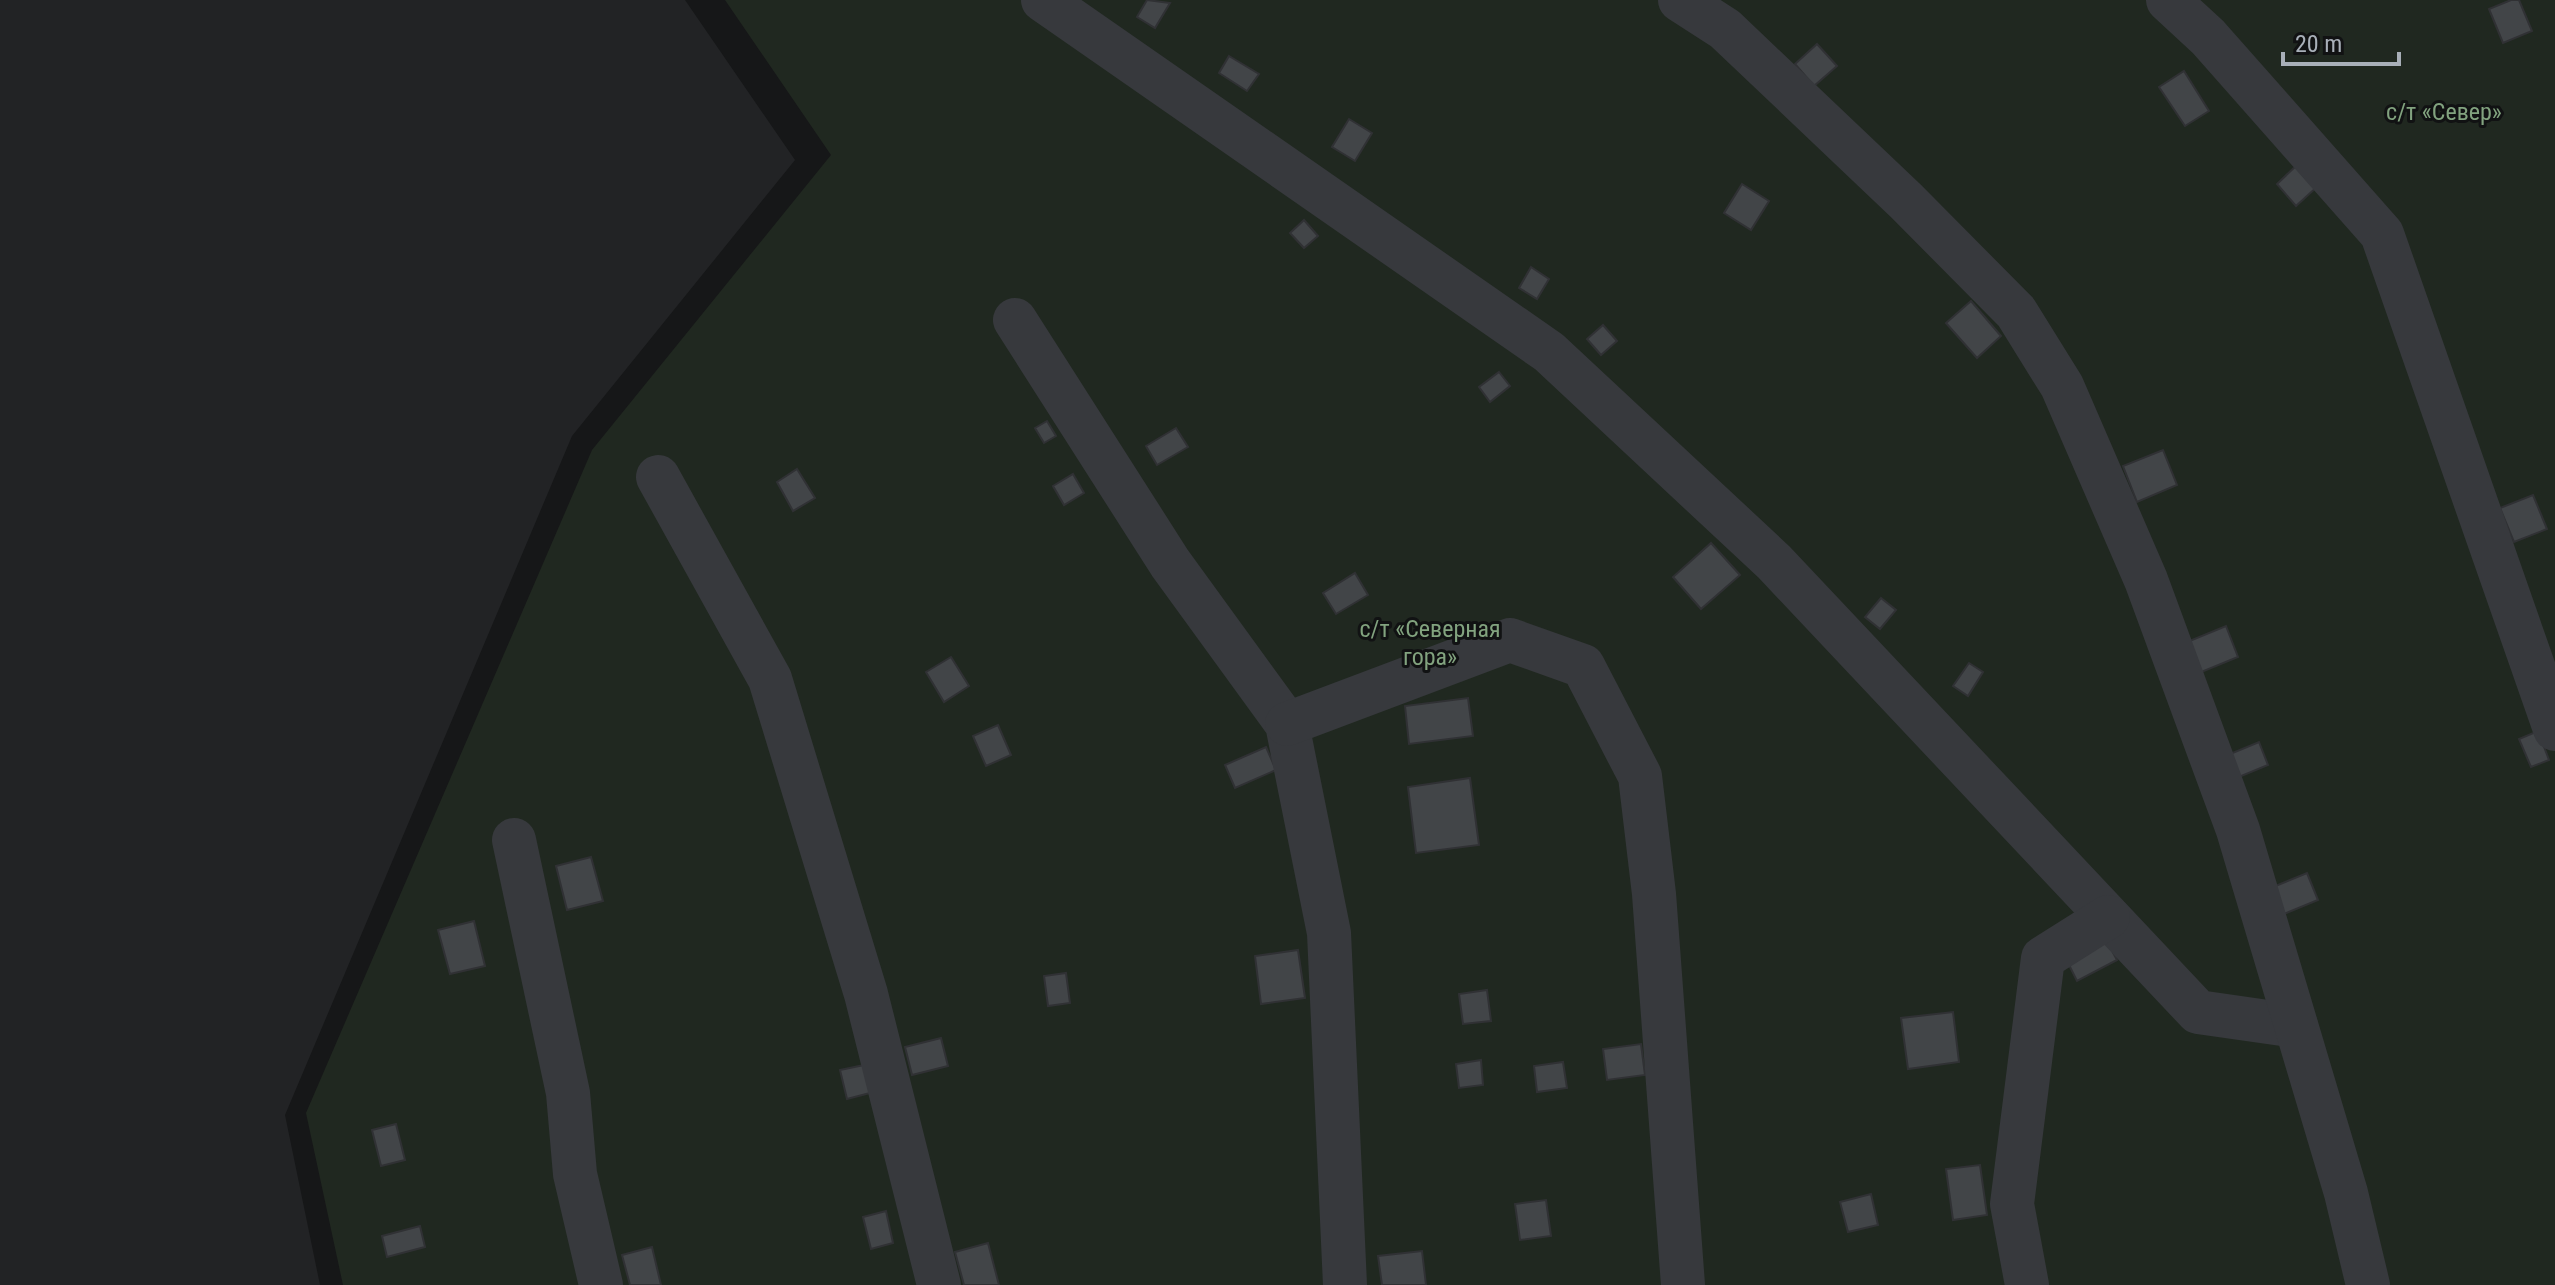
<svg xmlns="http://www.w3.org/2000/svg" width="2555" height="1285" viewBox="0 0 2555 1285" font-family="'Roboto Condensed',sans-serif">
  <rect width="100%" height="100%" fill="#161718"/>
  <!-- built -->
  <path fill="#222325" d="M0,0H685L795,160L572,436L285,1115L320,1285H0Z"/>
  <!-- green -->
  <path fill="#202820" d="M725,0H2555V1285H343L306,1113L592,450L831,155Z"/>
  <!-- building -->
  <g fill="#424548" stroke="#303134" stroke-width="2">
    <path d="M1147,0L1170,3L1155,28L1137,17Z"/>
    <path d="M2511,0H2519L2532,31L2503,43L2489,9Z"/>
    <path d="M1817,44L1837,66L1814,86L1795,64Z"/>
    <path d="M1229,56L1259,74L1247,91L1219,73Z"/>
    <path d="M2184,71L2209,111L2185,126L2159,87Z"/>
    <path d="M1349,119L1372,133L1355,161L1332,147Z"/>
    <path d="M2299,163L2318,186L2296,206L2277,184Z"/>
    <path d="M1742,184L1769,201L1751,230L1724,213Z"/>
    <path d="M1304,220L1318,236L1304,248L1290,233Z"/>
    <path d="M1531,267L1549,279L1537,299L1519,288Z"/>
    <path d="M1971,301L2001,336L1977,358L1946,323Z"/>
    <path d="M1603,325L1617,341L1601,355L1587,339Z"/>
    <path d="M1499,372L1510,386L1490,402L1479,387Z"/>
    <path d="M1047,421L1056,436L1044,443L1035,428Z"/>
    <path d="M1176,428L1188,447L1157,465L1146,446Z"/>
    <path d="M2163,450L2177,485L2137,502L2123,466Z"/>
    <path d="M797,469L815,498L793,511L777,482Z"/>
    <path d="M1073,474L1084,493L1064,505L1053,486Z"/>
    <path d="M2533,495L2547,529L2514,542L2500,508Z"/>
    <path d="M1711,543L1740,575L1701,609L1673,577Z"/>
    <path d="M1355,573L1368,595L1336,614L1323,593Z"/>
    <path d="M1881,598L1896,610L1880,629L1865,617Z"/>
    <path d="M2226,626L2238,657L2199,673L2187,642Z"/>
    <path d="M951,657L969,686L944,702L926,672Z"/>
    <path d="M1969,663L1983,672L1968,696L1953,686Z"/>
    <path d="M1468,698L1473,736L1409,744L1405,706Z"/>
    <path d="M998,725L1011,755L986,766L973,736Z"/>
    <path d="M2538,731L2549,760L2531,767L2519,739Z"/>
    <path d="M2259,742L2268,765L2239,777L2230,754Z"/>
    <path d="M1266,747L1276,770L1235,788L1225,765Z"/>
    <path d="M1470,778L1479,845L1416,853L1408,787Z"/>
    <path d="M591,857L603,901L567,910L556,866Z"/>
    <path d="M2307,873L2318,900L2284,914L2273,887Z"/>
    <path d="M474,921L485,966L450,974L438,930Z"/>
    <path d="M2104,936L2117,960L2077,981L2065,957Z"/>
    <path d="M1298,950L1305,998L1261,1004L1255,956Z"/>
    <path d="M1066,973L1070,1003L1048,1006L1044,976Z"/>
    <path d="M1487,990L1491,1021L1463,1024L1459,994Z"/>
    <path d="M1953,1012L1959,1062L1908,1069L1901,1018Z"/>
    <path d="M941,1038L948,1066L912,1075L905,1047Z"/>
    <path d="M1641,1044L1645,1075L1607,1080L1603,1049Z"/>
    <path d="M1481,1060L1483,1085L1459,1088L1456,1064Z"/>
    <path d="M1563,1062L1567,1088L1537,1092L1534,1066Z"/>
    <path d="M864,1065L870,1093L847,1099L840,1070Z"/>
    <path d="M396,1124L405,1160L381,1166L372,1130Z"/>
    <path d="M1980,1165L1987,1215L1953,1220L1946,1169Z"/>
    <path d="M1871,1194L1878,1225L1848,1232L1840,1202Z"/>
    <path d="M1546,1200L1551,1236L1520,1240L1515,1204Z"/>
    <path d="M886,1211L893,1243L871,1249L863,1217Z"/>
    <path d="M420,1226L425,1247L387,1257L382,1236Z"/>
    <path d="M988,1243L999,1285H964L955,1252Z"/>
    <path d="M652,1247L661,1285H630L622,1255Z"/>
    <path d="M1422,1251L1426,1285H1382L1378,1256Z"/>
  </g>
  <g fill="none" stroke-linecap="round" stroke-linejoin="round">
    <!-- minor -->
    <g stroke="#37393d" stroke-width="44">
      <path d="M1043,0L1549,352L1774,562L2198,1012L2296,1026"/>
      <path d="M1680,0L1725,29L1906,201L2016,312L2062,386L2146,580L2238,830L2346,1193L2368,1285"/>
      <path d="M2168,0L2208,37L2382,234L2555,729"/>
      <path d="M1015,320L1170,563L1287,724L1329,933L1345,1285"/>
      <path d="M658,477L770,679L866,994L939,1285"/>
      <path d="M1287,724L1510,640L1583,666L1640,776L1654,894L1683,1285"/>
      <path d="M514,840L568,1093L575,1174L601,1285"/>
      <path d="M2027,1285L2012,1204L2043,958L2108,917"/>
    </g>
  </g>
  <g text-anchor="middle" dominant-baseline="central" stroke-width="6" stroke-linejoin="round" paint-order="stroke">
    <!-- park labels -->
    <g font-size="24" fill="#82a37f" stroke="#111213">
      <text x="2444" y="112">с/т «Север»</text>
      <text x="1430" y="629">с/т «Северная<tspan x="1430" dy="28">гора»</tspan></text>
    </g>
  </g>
  <!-- scale -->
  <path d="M2283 52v12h116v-12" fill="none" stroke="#a8afb8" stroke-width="4"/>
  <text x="2295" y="52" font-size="24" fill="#a8afb8" stroke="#111213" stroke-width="6" paint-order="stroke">20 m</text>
</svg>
